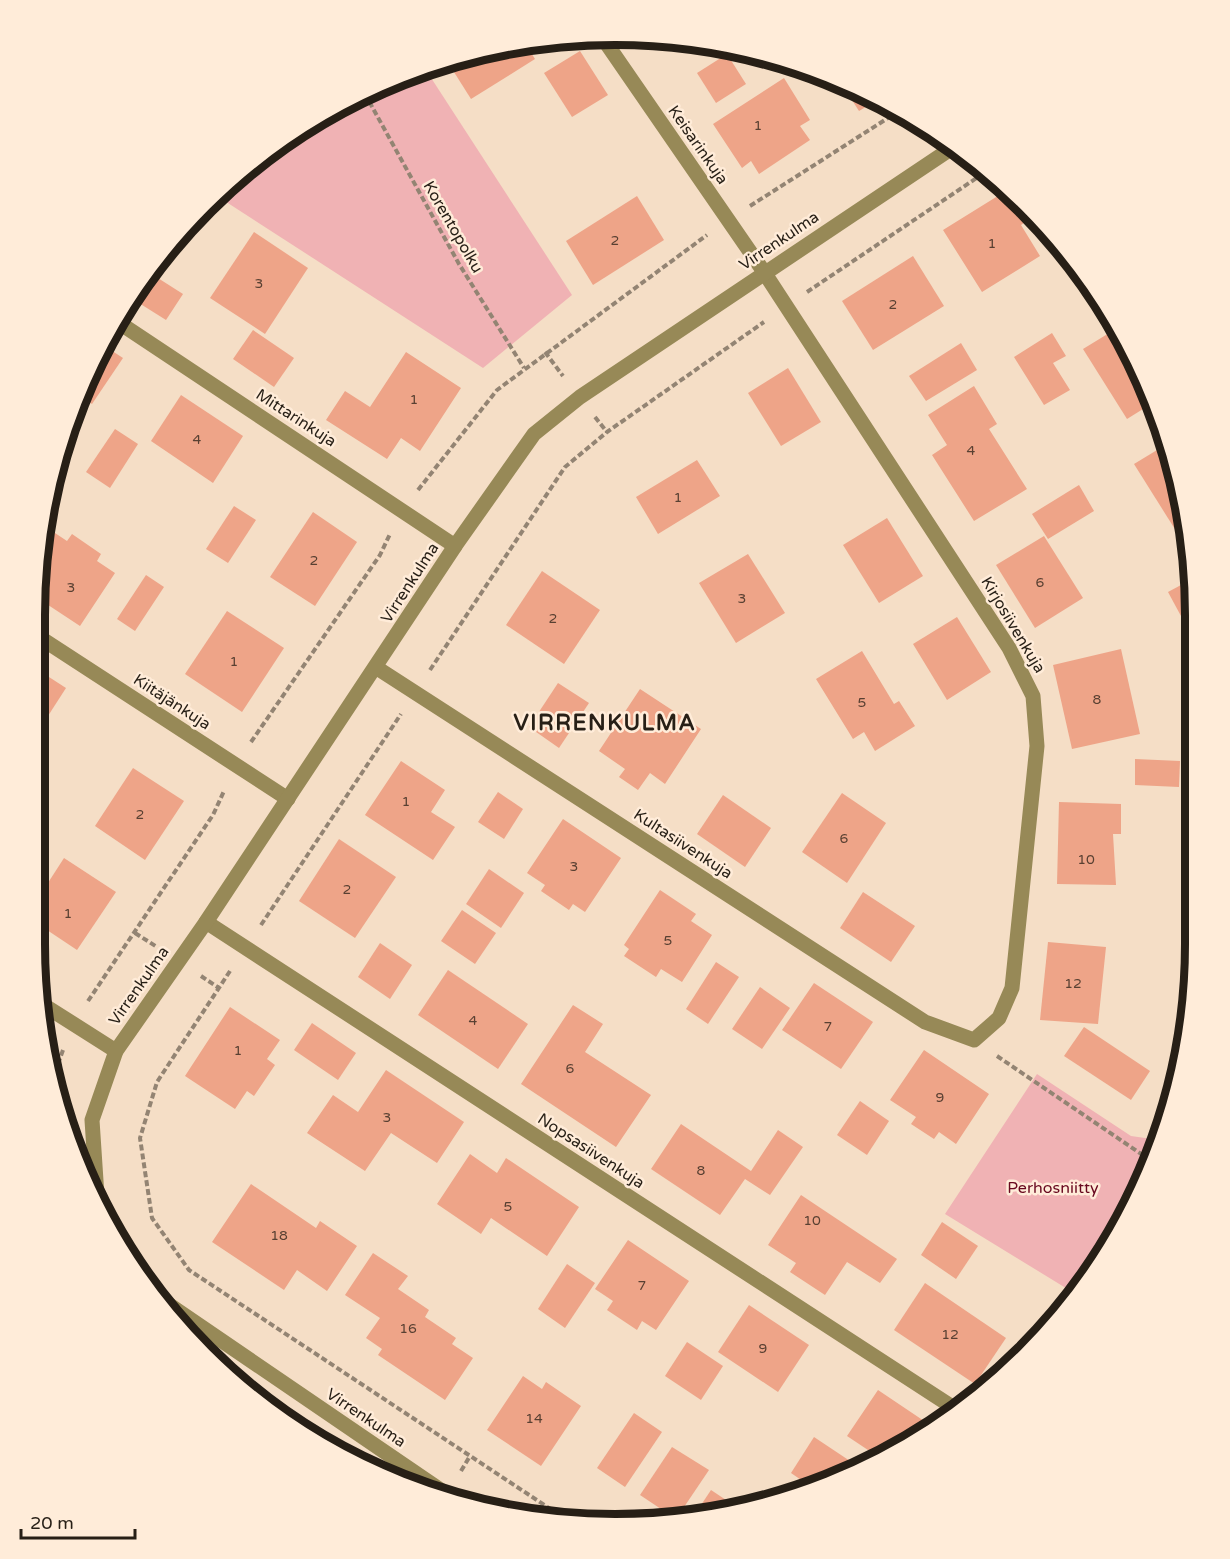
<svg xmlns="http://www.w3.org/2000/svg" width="1230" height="1559" viewBox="0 0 1230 1559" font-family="'Varela Round',sans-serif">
  <rect width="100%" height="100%" fill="#f5dec6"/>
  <!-- green -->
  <g fill="#f0b2b4">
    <path d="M424,67L572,295L483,368L217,196L261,155L325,112Z"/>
    <path d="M1037,1074L1131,1136L1159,1140C1144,1192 1110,1252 1074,1293L945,1214Z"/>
  </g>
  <!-- building -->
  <g fill="#eea488">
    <path d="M525,43L535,59L471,99L447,61Z"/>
    <path d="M580,51L608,95L572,117L544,73Z"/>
    <path d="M727,54L746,84L716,103L697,73Z"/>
    <path d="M784,78L810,120L800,126L810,140L759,174L751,161L742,168L713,124Z"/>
    <path d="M841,83L872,95L879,99L859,111Z"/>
    <path d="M1001,194L1007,204L1016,199L1034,216L1021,225L1040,256L982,292L943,230Z"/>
    <path d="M637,196L664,240L593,285L566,241Z"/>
    <path d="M254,232L308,268L265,334L210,298Z"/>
    <path d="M913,256L944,306L873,350L842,301Z"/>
    <path d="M150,273L183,294L166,320L131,298Z"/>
    <path d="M1119,327L1151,404L1127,419L1083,349Z"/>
    <path d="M253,330L294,358L274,387L233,359Z"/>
    <path d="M1052,333L1066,356L1053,363L1070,390L1044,405L1014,357Z"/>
    <path d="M961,343L977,370L926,401L909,376Z"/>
    <path d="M103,345L123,358L92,404L80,396Z"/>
    <path d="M406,352L461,388L420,451L401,438L387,459L326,420L345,391L370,407Z"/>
    <path d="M788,368L821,422L781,446L748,393Z"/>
    <path d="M974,386L997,424L989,429L1027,489L974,521L932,455L947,445L928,415Z"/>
    <path d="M181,395L243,436L213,483L151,441Z"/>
    <path d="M115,429L138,444L110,488L86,472Z"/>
    <path d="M1167,444L1176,464L1188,550L1134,464Z"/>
    <path d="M697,460L720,496L658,534L636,497Z"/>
    <path d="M1079,485L1094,511L1048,539L1032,514Z"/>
    <path d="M234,506L256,520L228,563L206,549Z"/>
    <path d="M313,512L357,542L315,606L270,577Z"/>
    <path d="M887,518L923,576L879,603L843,545Z"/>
    <path d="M52,531L67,541L72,534L101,554L97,561L115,573L80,626L36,597V577L42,547Z"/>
    <path d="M1044,536L1083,598L1035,628L996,565Z"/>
    <path d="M748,554L785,613L736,643L699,583Z"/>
    <path d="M542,571L600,610L564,664L506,625Z"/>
    <path d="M146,575L164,587L135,631L117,619Z"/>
    <path d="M1194,578V626L1188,629L1168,592Z"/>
    <path d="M227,611L284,648L242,712L185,674Z"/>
    <path d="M957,617L991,672L947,700L913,644Z"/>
    <path d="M1121,649L1140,734L1072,749L1053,665Z"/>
    <path d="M862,651L894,704L899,701L915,726L875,751L864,732L853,739L816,679Z"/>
    <path d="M35,668L66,688L37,733L35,732Z"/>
    <path d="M558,683L589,703L559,748L529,727Z"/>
    <path d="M640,689L701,729L665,784L650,773L638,790L619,777L625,769L599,751Z"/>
    <path d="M1135,759L1180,761L1179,787L1135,785Z"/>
    <path d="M401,761L445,790L431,812L455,827L433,860L365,815Z"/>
    <path d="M133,768L184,801L145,860L95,826Z"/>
    <path d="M498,792L523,809L504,839L478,822Z"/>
    <path d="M842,793L886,823L847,883L802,852Z"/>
    <path d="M723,795L771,828L745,867L697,834Z"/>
    <path d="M1059,802L1121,804V834H1113L1116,885L1057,884Z"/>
    <path d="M563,819L621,858L585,912L573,904L569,910L541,891L545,885L527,873Z"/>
    <path d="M1188,838L1195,839V870L1185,869Z"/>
    <path d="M339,839L396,877L355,938L299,901Z"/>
    <path d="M64,858L116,892L77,950L35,922V903Z"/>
    <path d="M489,869L524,893L501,928L466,904Z"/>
    <path d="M660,890L696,914L691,921L712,935L682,982L661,969L656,977L624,956L629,949L624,945Z"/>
    <path d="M863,892L915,926L891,962L840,928Z"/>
    <path d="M462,910L496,933L475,964L441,941Z"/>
    <path d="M1048,942L1106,947L1098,1024L1040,1020Z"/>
    <path d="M380,943L412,965L390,999L358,977Z"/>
    <path d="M716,962L739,977L708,1024L686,1009Z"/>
    <path d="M448,970L528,1024L498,1069L418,1015Z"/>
    <path d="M814,983L873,1022L841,1069L782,1030Z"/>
    <path d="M760,987L790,1008L762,1049L732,1029Z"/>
    <path d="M573,1005L603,1024L585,1052L651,1095L616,1147L521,1084Z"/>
    <path d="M230,1007L280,1040L267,1059L275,1065L254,1096L247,1091L235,1109L185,1076Z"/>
    <path d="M312,1023L356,1053L338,1080L294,1050Z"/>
    <path d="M1084,1027L1150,1071L1131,1100L1064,1056Z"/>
    <path d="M924,1050L989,1094L956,1144L939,1132L934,1139L911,1124L916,1117L890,1100Z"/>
    <path d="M386,1070L464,1122L437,1163L391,1133L365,1171L307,1133L333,1095L358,1112Z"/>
    <path d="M860,1101L889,1121L867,1155L837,1135Z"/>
    <path d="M681,1124L751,1171L778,1130L803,1147L770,1195L745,1179L720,1215L651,1169Z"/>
    <path d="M470,1154L497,1173L506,1158L579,1207L547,1256L491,1218L481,1234L437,1204Z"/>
    <path d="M251,1184L316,1228L320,1221L357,1246L327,1291L297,1270L284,1290L212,1242Z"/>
    <path d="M801,1195L897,1259L880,1283L847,1262L825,1295L790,1272L796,1263L768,1245Z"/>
    <path d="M942,1222L978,1246L956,1279L921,1255Z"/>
    <path d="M628,1240L689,1281L656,1330L642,1321L637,1330L607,1310L613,1301L595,1289Z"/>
    <path d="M373,1253L408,1276L398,1289L429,1310L425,1317L456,1338L452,1344L473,1358L445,1400L378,1355L382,1349L366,1338L380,1318L345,1295Z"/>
    <path d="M567,1264L595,1283L565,1328L538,1309Z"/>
    <path d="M925,1283L1006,1338L975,1384L894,1330Z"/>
    <path d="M749,1305L809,1345L778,1392L718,1352Z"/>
    <path d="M687,1342L723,1366L701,1400L665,1376Z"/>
    <path d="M523,1376L542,1389L546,1382L581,1406L541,1466L487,1430Z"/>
    <path d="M878,1390L933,1427L905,1447L870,1461L874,1454L847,1436Z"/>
    <path d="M634,1413L662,1432L625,1487L597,1468Z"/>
    <path d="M814,1437L850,1461L843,1473L810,1486L791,1473Z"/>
    <path d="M672,1447L709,1470L678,1516L673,1517L640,1495Z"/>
    <path d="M711,1490L738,1508L695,1514Z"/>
  </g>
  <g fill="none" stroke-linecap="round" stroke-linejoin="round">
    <!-- path -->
    <g stroke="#938473" stroke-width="4" stroke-dasharray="6 3" stroke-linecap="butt">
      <path d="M365,94L459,264L524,368"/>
      <path d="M750,206L899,111"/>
      <path d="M807,292L987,171"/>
      <path d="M545,352L563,376"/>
      <path d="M595,417L607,432"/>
      <path d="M418,490L497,390L707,235"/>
      <path d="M430,670L565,467L607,432L764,322"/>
      <path d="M251,742L380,555L390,534"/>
      <path d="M261,925L401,714"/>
      <path d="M135,933L157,947"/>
      <path d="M230,971L157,1082L140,1138L152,1218L189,1270L564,1518"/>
      <path d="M201,976L219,988"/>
      <path d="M88,1001L213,815L224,791"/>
      <path d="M997,1056L1153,1162"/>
      <path d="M52,1081L63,1050"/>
      <path d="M461,1471L470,1456"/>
    </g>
    <!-- street -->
    <g stroke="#978957" stroke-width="15">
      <path d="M115,320L455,546"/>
      <path d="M36,635L288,799"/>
      <path d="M377,668L925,1022L974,1040L999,1018L1012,988L1037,746L1033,696L1009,648L764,272L602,37"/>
      <path d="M206,922L957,1410"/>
      <path d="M42,1004L116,1051"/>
      <path d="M97,1196L92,1120L116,1051L206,922L455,546L534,434L580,397L955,146"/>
      <path d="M165,1302L458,1502"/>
    </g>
  </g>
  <g text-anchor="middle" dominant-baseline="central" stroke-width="5" stroke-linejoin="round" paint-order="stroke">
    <!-- number labels -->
    <g font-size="14" fill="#594032">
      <text x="758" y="125">1</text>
      <text x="615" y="240">2</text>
      <text x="992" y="243">1</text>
      <text x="259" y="283">3</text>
      <text x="893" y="304">2</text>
      <text x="414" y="399">1</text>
      <text x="197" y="439">4</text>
      <text x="971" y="450">4</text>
      <text x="678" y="497">1</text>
      <text x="314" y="560">2</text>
      <text x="1040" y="582">6</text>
      <text x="71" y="587">3</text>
      <text x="742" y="598">3</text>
      <text x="553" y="618">2</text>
      <text x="234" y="661">1</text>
      <text x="1097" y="699">8</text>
      <text x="862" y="702">5</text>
      <text x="406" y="801">1</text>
      <text x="140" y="814">2</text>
      <text x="844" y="838">6</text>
      <text x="1086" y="859">10</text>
      <text x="574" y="866">3</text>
      <text x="347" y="889">2</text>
      <text x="68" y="913">1</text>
      <text x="668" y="940">5</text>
      <text x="1073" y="983">12</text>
      <text x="473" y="1020">4</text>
      <text x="828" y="1026">7</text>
      <text x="238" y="1050">1</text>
      <text x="570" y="1068">6</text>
      <text x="940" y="1097">9</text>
      <text x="387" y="1117">3</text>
      <text x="701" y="1170">8</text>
      <text x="508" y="1206">5</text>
      <text x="812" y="1220">10</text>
      <text x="279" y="1235">18</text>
      <text x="642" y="1285">7</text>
      <text x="408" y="1328">16</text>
      <text x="950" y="1334">12</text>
      <text x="763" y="1348">9</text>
      <text x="534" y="1418">14</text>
    </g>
    <!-- street labels -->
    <g font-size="16" fill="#271f16" stroke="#ffecd9">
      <text transform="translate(698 145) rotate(55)">Keisarinkuja</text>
      <text transform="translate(453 227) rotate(60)">Korentopolku</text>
      <text transform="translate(779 241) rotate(-34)">Virrenkulma</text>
      <text transform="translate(296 418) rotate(33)">Mittarinkuja</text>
      <text transform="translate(410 583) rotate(-57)">Virrenkulma</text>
      <text transform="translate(1013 625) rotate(59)">Kirjosiivenkuja</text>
      <text transform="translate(172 702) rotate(33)">Kiitäjänkuja</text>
      <text transform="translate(683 844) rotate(33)">Kultasiivenkuja</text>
      <text transform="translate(139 986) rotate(-55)">Virrenkulma</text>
      <text transform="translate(591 1151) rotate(33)">Nopsasiivenkuja</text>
      <text transform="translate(366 1418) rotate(34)">Virrenkulma</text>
    </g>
    <!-- park labels -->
    <g font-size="16" fill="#68081f" stroke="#ffecd9">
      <text x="1053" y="1188">Perhosniitty</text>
    </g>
    <!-- district labels -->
    <g font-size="22" font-weight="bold" letter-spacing="1.5" fill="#271f16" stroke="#ffecd9">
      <text x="605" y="723">VIRRENKULMA</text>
    </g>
  </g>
  <!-- crop -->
  <path d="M0 0H1230V1559H0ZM615 45H615A570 570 0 0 1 1185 615V944A570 570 0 0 1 615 1514H615A570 570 0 0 1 45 944V615A570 570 0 0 1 615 45Z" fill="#ffecd9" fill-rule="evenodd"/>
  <path fill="none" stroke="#271f16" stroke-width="8" d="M615 45H615A570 570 0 0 1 1185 615V944A570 570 0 0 1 615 1514H615A570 570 0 0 1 45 944V615A570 570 0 0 1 615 45Z"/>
  <!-- scale -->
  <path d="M21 1529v9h114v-9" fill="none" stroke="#271f16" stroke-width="3"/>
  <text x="30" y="1529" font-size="18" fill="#271f16" stroke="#ffecd9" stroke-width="4.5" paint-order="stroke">20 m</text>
</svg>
